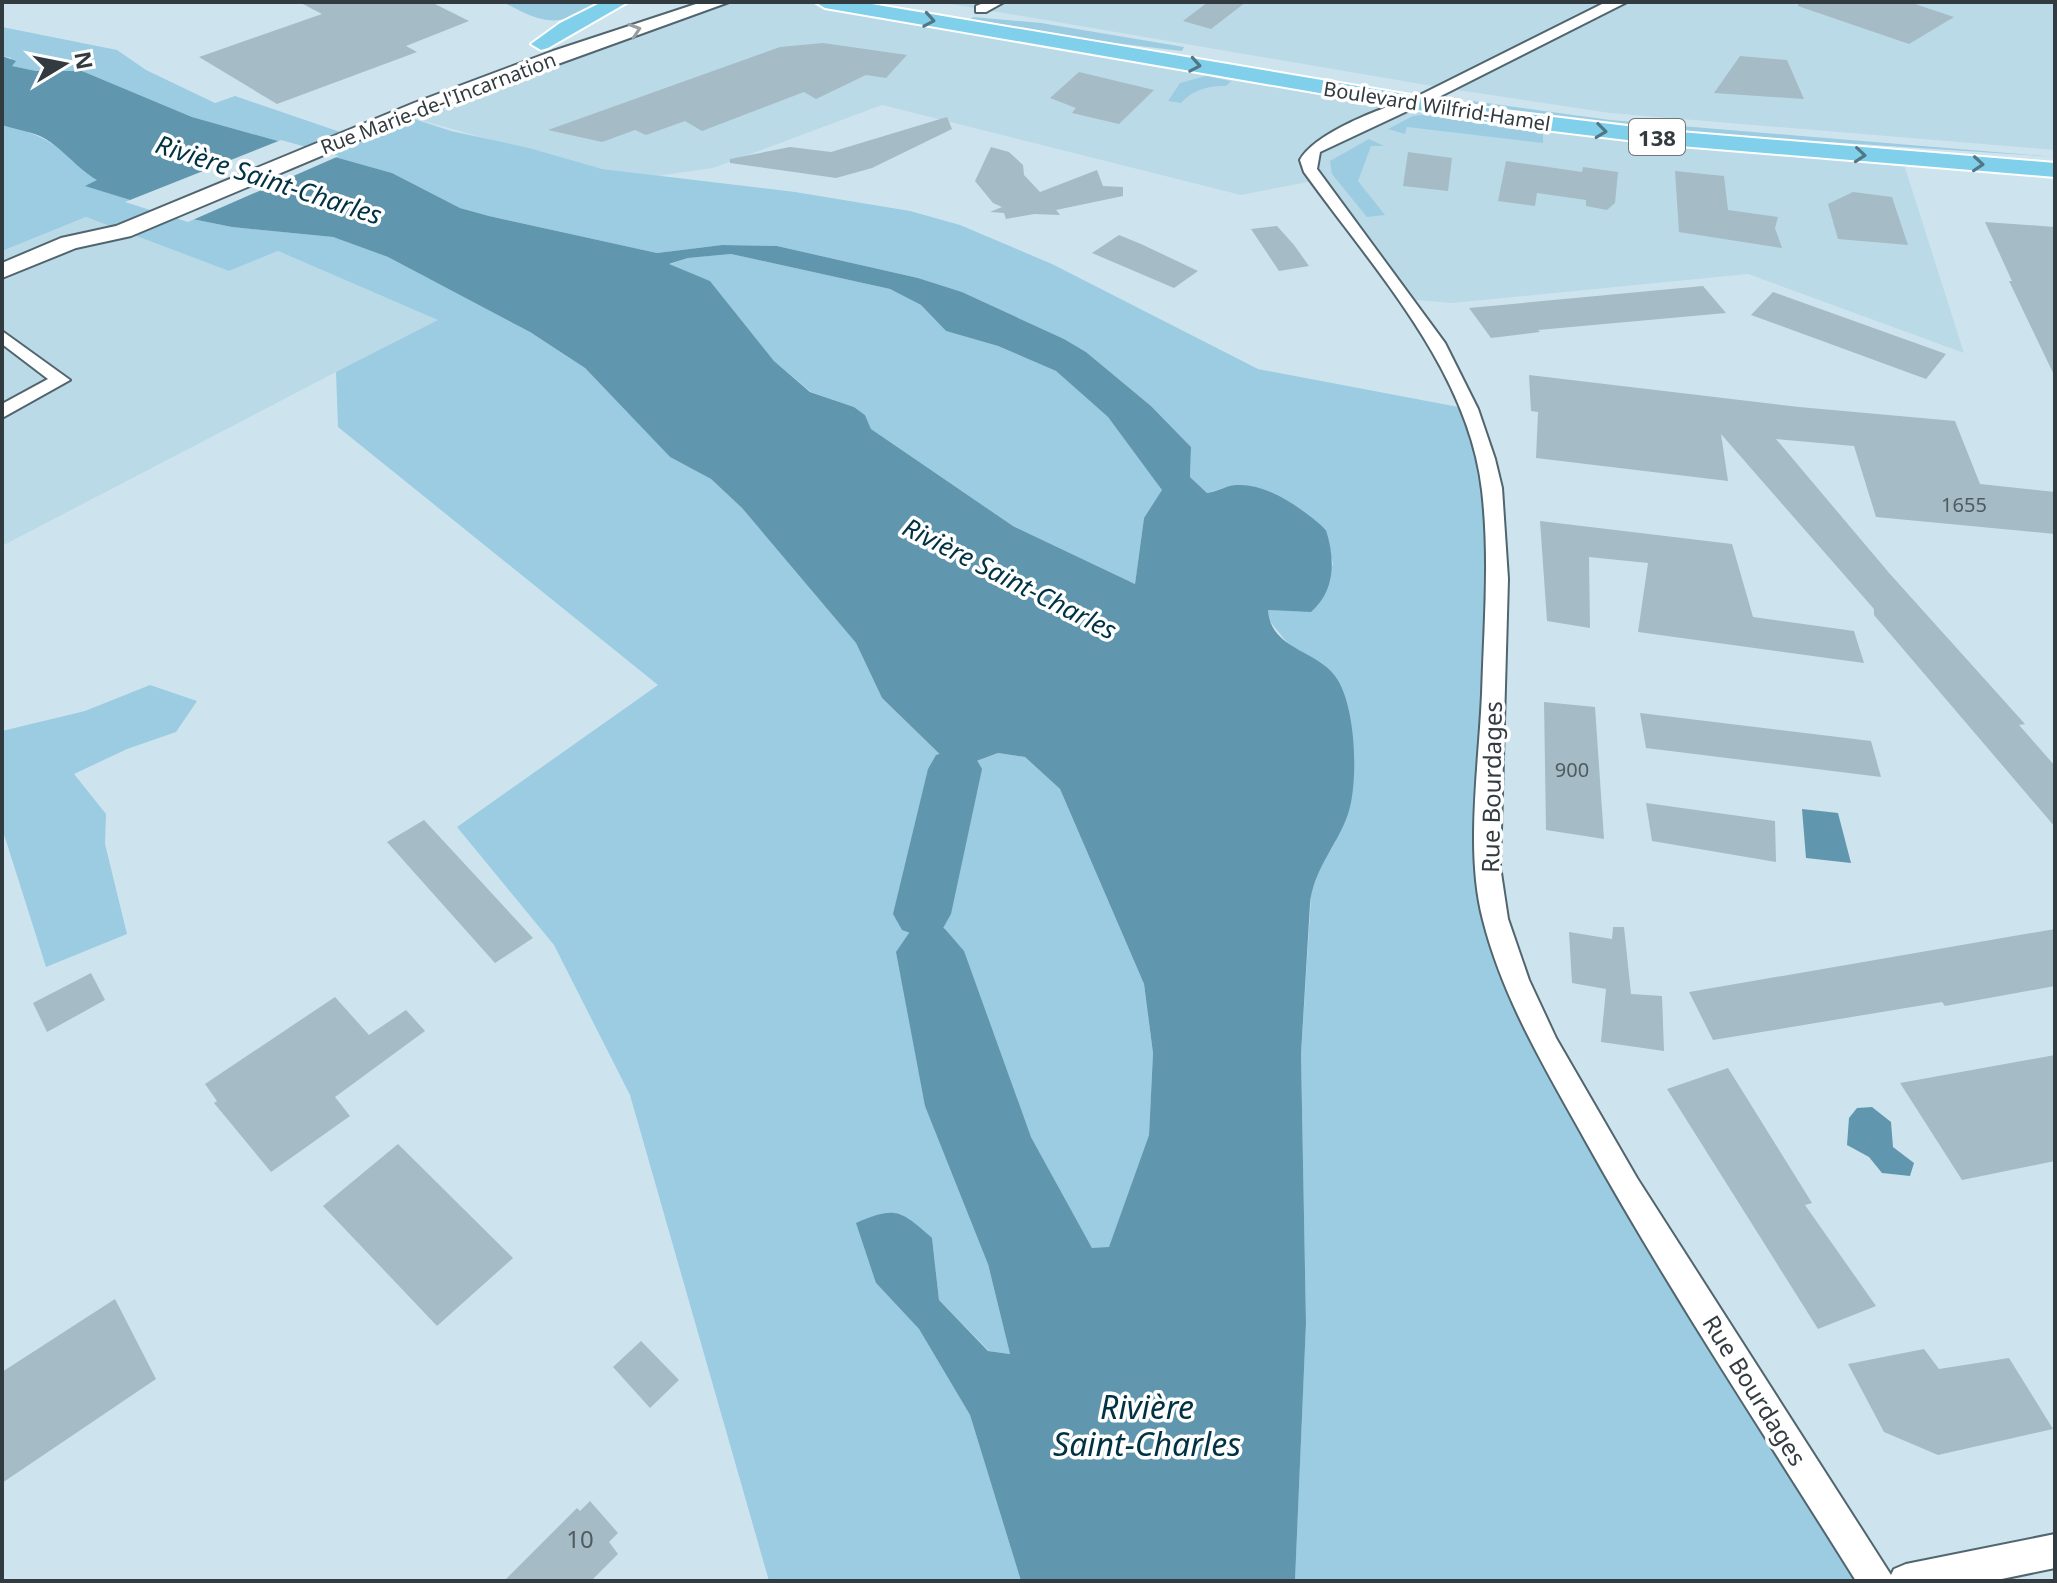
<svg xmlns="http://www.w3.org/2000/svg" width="2057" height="1583" viewBox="0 0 2057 1583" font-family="'Noto Sans',sans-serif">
  <rect width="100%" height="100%" fill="#cde4ee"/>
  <!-- built -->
  <g fill="#bbdae7">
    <path d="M720,2H825L1413,103L1902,158L1964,353L1748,274L1452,303L1404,299L1313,181L1241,195L882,105L713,168L657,176L588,167L402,115Z"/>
    <path d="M939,2H2055V150L1610,113L1444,88Z"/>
    <path d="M86,217L229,271L278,251L440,320L437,329L336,372L2,546V251Z"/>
  </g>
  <!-- green -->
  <g fill="#9ccce1">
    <path d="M503,2H603C559,28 546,25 503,2Z"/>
    <path d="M973,17L1041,23L1184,47L1182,51L1097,41L971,19Z"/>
    <path d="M2,27L117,50L146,70L215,103L235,96L352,136L402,115L451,131L529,148L602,169L795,192L910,211L960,225L1052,264L1258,369L1469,409L1492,488L1487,866L1516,980L1876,1581H1295L1306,1323L1301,1054L1312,882L1336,841L1289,645L1268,619V609H1283L1333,565L1326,529L1234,485L1207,493L1190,477L1191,447L1151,406L1086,352L1064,339L962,292L918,278L777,246L722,245L657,253L489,216L460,208L392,173L192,117L82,71H36L11,66V58L2,56Z"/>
    <path d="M1206,76L1231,81L1226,86C1211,85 1191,90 1181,103L1168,101L1180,83Z"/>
    <path d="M1472,101L1610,120L2055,157L1722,135L1473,105Z"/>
    <path d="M1423,115L1543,133V143L1407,127L1405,134L1388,129L1413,116Z"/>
    <path d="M2,125C14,129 28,131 40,137C62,147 77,168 98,180L87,186L192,219L232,227L333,237L388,257L530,332L585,368L670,457L711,479L742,508L856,643L882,698L955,769L998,753L1025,757L1060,789L1144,984L1153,1053L1149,1135L1109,1248H1092L1031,1137L997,1049L988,1264L1010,1354L989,1351L939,1300L932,1238L876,1283L919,1329L970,1415L1021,1581H769L630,1095L554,945L457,827L658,685L338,427L336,372L438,320L278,251L229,271L86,217L2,251Z"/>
    <path d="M1369,139L1384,146H1371L1358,181L1385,215L1367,217L1332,174L1330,161Z"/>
    <path d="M731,254L890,289L921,305L946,331L998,346L1056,371L1108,417L1163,490L1144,518L1135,584L1013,526L871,429L865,415L854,407L811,392L774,361L710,281L668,265L688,258Z"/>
    <path d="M150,685L197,701L176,732L127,749L74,774L106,814L105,844L127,934L46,967L2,828V731L85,711Z"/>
  </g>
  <!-- water -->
  <g fill="#6197ae" fill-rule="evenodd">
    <path d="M2,56L16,61L12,66L36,71H82L192,117L392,173L460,208L489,216L657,253L722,245L777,246L918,278L962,292L1064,339L1086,352L1151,406L1191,447L1190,477L1207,493C1217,492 1227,485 1237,485C1267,483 1305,510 1326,530C1335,559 1336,590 1311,612L1268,610C1270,649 1316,650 1335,676C1356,703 1359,782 1348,814C1337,846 1313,870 1310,904L1301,1054L1306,1323L1295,1581H1021L970,1415L919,1329L876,1283L856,1223C896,1206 900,1210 932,1238L939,1300L988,1351L1010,1354L988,1264L925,1106L896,952L922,914L945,929L964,951L1031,1137L1092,1248L1109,1247L1149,1135L1153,1053L1144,984L1060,789L1025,757L998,753L955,769L882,698L856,643L742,508L711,479L670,457L585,368L530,332L388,257L333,237L232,227L192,219L85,186L97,180C76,168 61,146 40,136C28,131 14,129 2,125ZM731,254L890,289L921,305L946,331L998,346L1056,371L1108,417L1162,490L1144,518L1135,584L1013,526L871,429L865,415L854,407L810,392L774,361L710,281L669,264L688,258Z"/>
    <path d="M1802,809L1838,813L1851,863L1806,858Z"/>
    <path d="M1872,1107L1891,1122L1893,1147L1914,1163L1910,1176L1882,1173L1869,1157L1847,1145L1849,1118L1857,1108Z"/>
  </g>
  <!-- pier -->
  <path fill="#cde4ee" d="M281,140L339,156L188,222L125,202Z"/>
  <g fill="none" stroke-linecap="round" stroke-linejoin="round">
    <!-- river -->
    <path fill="#6197ae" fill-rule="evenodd" d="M955,749L974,755L982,769L951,914L942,930L922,937L902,930L893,914L928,769L936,755Z"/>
  </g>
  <!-- building -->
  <g fill="#a5bbc5">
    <path d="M299,2H431L469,21L406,46L417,52L277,104L199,57L322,14Z"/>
    <path d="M1208,2H1246L1211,29L1183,21Z"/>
    <path d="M1799,2H1909L1954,17L1909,44L1798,6Z"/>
    <path d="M823,43L907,55L886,78L866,75L816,99L804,92L702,131L685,121L646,135L635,130L602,142L548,130L780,47Z"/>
    <path d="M1740,56L1787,60L1804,99L1714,93Z"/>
    <path d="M1079,72L1154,90L1119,124L1072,113L1076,108L1050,98Z"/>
    <path d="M947,117L952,129L872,168L836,178L730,163V159L790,147L831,152Z"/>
    <path d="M991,147L1009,152L1023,165L1024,175L1040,192L1097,170L1103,186L1123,187V196L1056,210L1060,215L1034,214L1006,219L1004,213L990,212L1002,207L993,203L975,181Z"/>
    <path d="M1408,152L1452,158L1448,191L1403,186Z"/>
    <path d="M1506,161L1582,172L1583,167L1618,172L1615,203L1607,210L1586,206V200L1537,193L1535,206L1498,201Z"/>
    <path d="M1675,171L1724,176L1728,210L1778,217L1775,228L1782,248L1679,232Z"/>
    <path d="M1853,192L1892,197L1908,245L1838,239L1828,204Z"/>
    <path d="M1985,222L2055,227V377L2009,281H2012Z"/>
    <path d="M1277,226L1294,245L1309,266L1279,271L1251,229Z"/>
    <path d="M1119,235L1141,244L1198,271L1174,288L1092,253Z"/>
    <path d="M1703,286L1726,313L1538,330L1540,332L1491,338L1469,308Z"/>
    <path d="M1773,292L1946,354L1926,379L1751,315Z"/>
    <path d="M1529,375L1799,407L1955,421L1980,484L2055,492V534L1876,517L1854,446L1776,439L1890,574L2025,724L2019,725L2055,766V827L1874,615V609L1721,434L1728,481L1536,458L1538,412L1531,411Z"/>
    <path d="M1540,521L1732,544L1753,617L1854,631L1864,663L1638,632L1648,563L1589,557L1590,628L1547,621Z"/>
    <path d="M1544,702L1595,707L1604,839L1546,830Z"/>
    <path d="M1640,713L1871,741L1881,777L1646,748Z"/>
    <path d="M1646,803L1775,821L1776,862L1652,841Z"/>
    <path d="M424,820L533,938L495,963L387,842Z"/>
    <path d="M1613,927H1624L1631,994L1662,996L1664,1051L1601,1042L1606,989L1572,983L1569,932L1612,939Z"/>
    <path d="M2055,929V986L1945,1006L1942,1002L1713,1040L1689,992Z"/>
    <path d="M91,973L105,1000L47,1032L33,1003Z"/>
    <path d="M335,997L369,1035L406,1010L425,1031L335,1097L350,1116L271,1172L214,1103L217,1101L205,1084Z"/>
    <path d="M2055,1055V1161L1962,1180L1900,1083Z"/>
    <path d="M1728,1068L1812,1203L1805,1205L1876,1306L1818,1329L1667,1089Z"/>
    <path d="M398,1144L513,1258L437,1326L323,1206Z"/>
    <path d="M115,1299L156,1379L2,1483V1372Z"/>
    <path d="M641,1341L679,1380L650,1408L613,1367Z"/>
    <path d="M1924,1349L1939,1369L2009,1358L2053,1429L1938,1455L1884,1432L1848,1364Z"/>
    <path d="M590,1501L618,1533L609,1542L618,1554L591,1581H504L577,1508L580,1511Z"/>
  </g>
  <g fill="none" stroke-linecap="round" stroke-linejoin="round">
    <defs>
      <g id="minor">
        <path d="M986,2H1004L986,12H976V6Z"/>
        <path d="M1413,99L1418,100V106L1320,152L1317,169L1445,343L1478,409L1495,459L1502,488L1508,579L1500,866L1508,919L1529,980L1556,1038L1637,1178L1891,1575L1894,1569L1906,1564L2055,1534V1568L1992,1581H1856C1765,1435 1669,1291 1585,1140C1546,1070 1503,999 1483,920C1465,852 1479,765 1482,694C1484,626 1490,558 1482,490C1468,369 1372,267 1304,172L1300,160C1315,133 1382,107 1413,99Z"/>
        <path d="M2,331L70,380L2,418V404L48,379L2,344Z"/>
      </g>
      <path id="tertiary" d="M1606,2H1627L1419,107H1407L1404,103Z"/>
      <path id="secondary" d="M702,2H729L428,111L131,236L76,248L2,278V263L61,238L116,226L414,103L553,51Z"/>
      <g id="primary">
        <path d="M602,2H628L548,48L541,50L531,44L560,23Z"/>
        <path d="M815,2H860L1511,112L1668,131L2055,163V177L1668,145L1511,126L825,8Z"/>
      </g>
    </defs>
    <!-- minor casing -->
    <use href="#minor" stroke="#51656e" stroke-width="4"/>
    <!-- tertiary casing -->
    <use href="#tertiary" stroke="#51656e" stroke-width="4"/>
    <!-- secondary casing -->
    <use href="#secondary" stroke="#51656e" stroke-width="4"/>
    <!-- primary casing -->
    <use href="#primary" stroke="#fff" stroke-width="4"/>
    <!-- minor -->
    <use href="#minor" fill="#fff" fill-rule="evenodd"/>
    <!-- tertiary -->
    <use href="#tertiary" fill="#fff" fill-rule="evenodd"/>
    <!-- secondary -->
    <use href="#secondary" fill="#fff" fill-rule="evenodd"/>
    <!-- primary -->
    <use href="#primary" fill="#80d0ec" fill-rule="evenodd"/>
  </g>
  <!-- one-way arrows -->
  <defs><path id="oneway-chevron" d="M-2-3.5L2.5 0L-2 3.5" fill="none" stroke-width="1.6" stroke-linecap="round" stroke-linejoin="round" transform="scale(2)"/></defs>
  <g stroke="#517784">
    <use href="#oneway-chevron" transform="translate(929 20) rotate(10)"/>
    <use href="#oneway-chevron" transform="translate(1195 65) rotate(10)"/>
    <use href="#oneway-chevron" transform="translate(1601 131) rotate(7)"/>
    <use href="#oneway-chevron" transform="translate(1860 155) rotate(5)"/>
    <use href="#oneway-chevron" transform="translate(1978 164) rotate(4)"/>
  </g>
  <use stroke="#989d9f" href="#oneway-chevron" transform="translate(635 30) rotate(-18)"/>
  <g text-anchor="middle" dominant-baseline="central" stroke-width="7" stroke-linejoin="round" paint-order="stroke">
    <!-- far-street labels -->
    <g font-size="20" fill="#323b3f" stroke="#fff">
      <text transform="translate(438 103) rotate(-21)">Rue Marie-de-l'Incarnation</text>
      <text transform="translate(1437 106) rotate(9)">Boulevard Wilfrid-Hamel</text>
    </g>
    <!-- number labels -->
    <g font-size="20" fill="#4f5b60">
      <text x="1964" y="504">1655</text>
      <text x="1572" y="769">900</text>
    </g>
    <!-- shield labels -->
    <rect fill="#fff" stroke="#707679" stroke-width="2" x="1629" y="119" width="56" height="36" rx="6"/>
    <g font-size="22" font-weight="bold" fill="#323b3f">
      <text x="1657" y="137">138</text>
    </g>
    <!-- street labels -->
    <g font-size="24" fill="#323b3f" stroke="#fff">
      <text transform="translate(1491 787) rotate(-89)">Rue Bourdages</text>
      <text transform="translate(1755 1390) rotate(58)">Rue Bourdages</text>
    </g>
    <!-- near-number labels -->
    <g font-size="24" fill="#4f5b60">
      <text x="580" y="1538">10</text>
    </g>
    <!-- water labels -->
    <g font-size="26" font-style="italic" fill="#003243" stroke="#fff">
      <text transform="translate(269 179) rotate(18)">Rivière Saint-Charles</text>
      <text transform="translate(1010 578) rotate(27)">Rivière Saint-Charles</text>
    </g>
    <!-- near-water labels -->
    <g font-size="32" font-style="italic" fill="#003243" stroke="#fff">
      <text x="1147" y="1406">Rivière<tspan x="1147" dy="37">Saint-Charles</tspan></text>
    </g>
  </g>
  <!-- border -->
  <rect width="2057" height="1583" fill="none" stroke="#323b3f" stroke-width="8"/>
  <!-- north arrow -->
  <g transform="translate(64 64) rotate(80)" stroke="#ffffff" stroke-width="6" paint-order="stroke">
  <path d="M0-6L14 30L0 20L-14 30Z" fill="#323b3f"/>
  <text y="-12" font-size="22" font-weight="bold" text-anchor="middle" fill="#323b3f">N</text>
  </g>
</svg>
